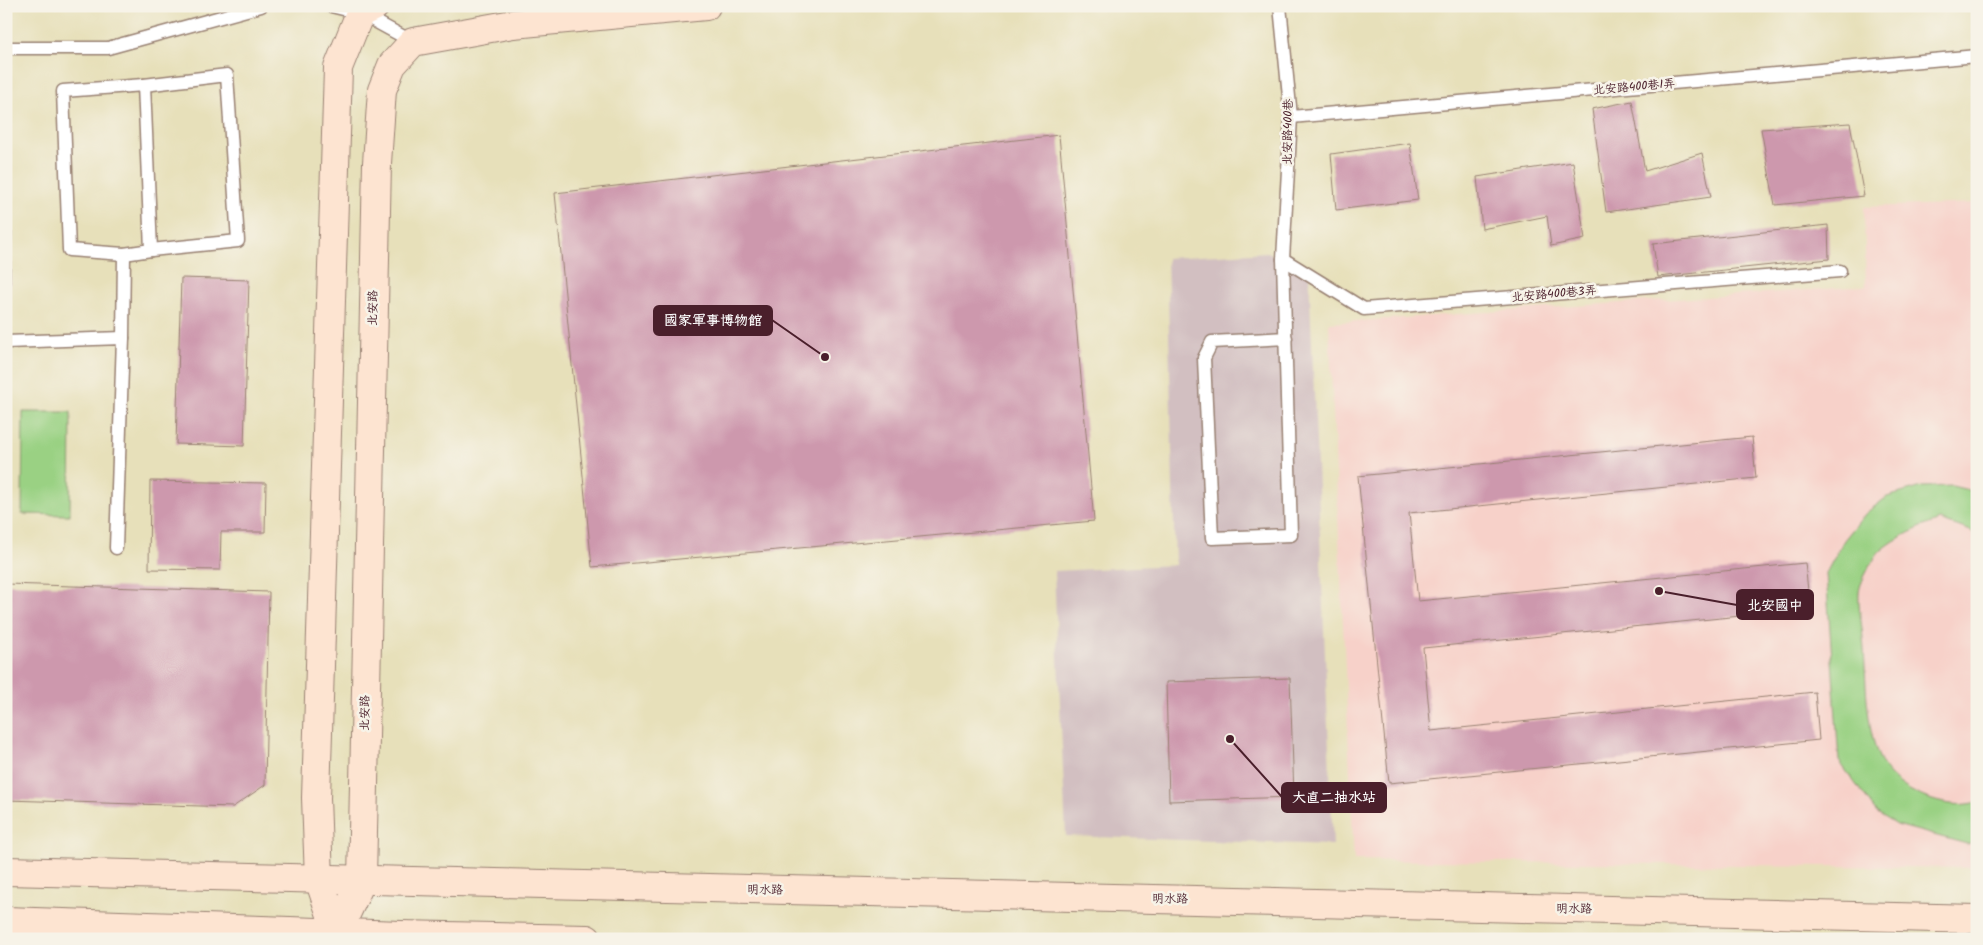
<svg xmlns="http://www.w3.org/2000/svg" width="1983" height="945" viewBox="0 0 1983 945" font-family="Kalam,'LXGW WenKai TC',sans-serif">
  <rect width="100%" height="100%" fill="#f7f3e8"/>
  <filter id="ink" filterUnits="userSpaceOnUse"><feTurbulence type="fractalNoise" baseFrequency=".02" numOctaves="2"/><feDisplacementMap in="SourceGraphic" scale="10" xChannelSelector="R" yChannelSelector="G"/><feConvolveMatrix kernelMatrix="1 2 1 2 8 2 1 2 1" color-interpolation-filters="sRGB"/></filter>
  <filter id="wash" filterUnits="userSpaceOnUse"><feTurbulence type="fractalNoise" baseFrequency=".0096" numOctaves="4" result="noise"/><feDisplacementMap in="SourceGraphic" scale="20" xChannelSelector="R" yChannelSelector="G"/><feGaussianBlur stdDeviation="1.12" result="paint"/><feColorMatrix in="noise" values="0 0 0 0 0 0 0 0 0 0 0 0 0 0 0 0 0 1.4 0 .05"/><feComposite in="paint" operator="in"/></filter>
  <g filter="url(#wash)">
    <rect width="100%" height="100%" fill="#e7e0ba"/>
    <!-- built -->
    <path fill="#f7d1c9" d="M1977,203V868L1354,860L1329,323L1866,286L1864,207Z"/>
    <!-- industrial -->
    <path fill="#d2bfc1" d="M1268,252L1309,274L1333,845L1066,836L1054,571L1175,565L1167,258Z"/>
    <!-- green -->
    <g fill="#9ad183" stroke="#727857">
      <path d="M23,412H71L70,515L22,514Z"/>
      <path d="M1952,486L1977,492V536L1971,531L1940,520C1920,527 1883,542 1873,561C1868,569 1860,583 1859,592C1858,607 1862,624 1863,638C1867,678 1864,725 1881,762C1895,791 1947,812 1977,802V841L1967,844L1897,825L1876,812L1839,761L1826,573L1844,540L1866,513L1887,497L1922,487Z"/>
    </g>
    <g id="blocks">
      <!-- building -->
      <g fill="#cd98ad">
        <path d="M1632,101L1645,171L1702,153L1711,197L1606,212L1592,109Z"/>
        <path d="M1850,123L1864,196L1775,205L1761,129Z"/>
        <path d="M1059,135L1094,521L592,567L555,193Z"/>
        <path d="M1410,143L1418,200L1336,210L1331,154Z"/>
        <path d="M1573,162L1585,239L1551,246L1547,216L1482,229L1477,177Z"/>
        <path d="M1828,225L1829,259L1658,277L1653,244Z"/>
        <path d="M6,231H12L9,311H6Z"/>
        <path d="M181,278L249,280L244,446L176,444Z"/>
        <path d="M1752,437L1756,478L1409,513L1418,601L1805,563L1810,609L1423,648L1431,731L1815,692L1819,740L1389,783L1358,476Z"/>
        <path d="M150,481L266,483L265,532H221L220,570L149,569Z"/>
        <path d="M6,584L269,592L265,785L233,807L6,800Z"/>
        <path d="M1290,678L1294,797L1169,801L1166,682Z"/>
      </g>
    </g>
  </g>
  <g filter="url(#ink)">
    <use href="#blocks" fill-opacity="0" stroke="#988072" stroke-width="1"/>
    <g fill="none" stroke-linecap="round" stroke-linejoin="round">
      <defs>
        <g id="service">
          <path d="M331,6L360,13L413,42"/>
          <path d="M1280,6L1291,117L1283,259L1291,535L1212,538L1204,358L1212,342L1286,338"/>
          <path d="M6,48H108L261,6"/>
          <path d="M144,85L151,250L124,254L69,250L63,91Z"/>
          <path d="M144,85L227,75L238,241L151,250"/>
          <path d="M1291,117L1977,56"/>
          <path d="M1283,259L1364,309L1840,271"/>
          <path d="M123,338L124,254"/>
          <path d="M6,342L123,338L116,548"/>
        </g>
        <g id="secondary">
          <path d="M6,871L1977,919"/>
          <path d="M6,921L401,935L587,939"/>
          <path d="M337,933L362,880L377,163L382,90L392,65L413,42L513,24L706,6"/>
          <path d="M337,933L319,879L316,798L338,68L360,13L375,6"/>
        </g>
      </defs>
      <!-- service casing -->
      <use href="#service" stroke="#988072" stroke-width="15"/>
      <!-- secondary casing -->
      <use href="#secondary" stroke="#988072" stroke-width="30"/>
      <!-- service -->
      <use href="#service" stroke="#fff" stroke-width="12"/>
      <!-- secondary -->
      <use href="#secondary" stroke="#fde4d1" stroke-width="28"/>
    </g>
  </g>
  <g text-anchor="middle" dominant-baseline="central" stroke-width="5" stroke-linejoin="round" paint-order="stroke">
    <!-- street labels -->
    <g font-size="12" fill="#4a1f2b" stroke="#f7f3e8">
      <text transform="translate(1634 87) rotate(-5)">北安路400巷1弄</text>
      <text transform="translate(1288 132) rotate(-89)">北安路400巷</text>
      <text transform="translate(1554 294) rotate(-5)">北安路400巷3弄</text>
      <text transform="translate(373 308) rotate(-89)">北安路</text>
      <text transform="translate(365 713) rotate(-89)">北安路</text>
      <text transform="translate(765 890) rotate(1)">明水路</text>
      <text transform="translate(1170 899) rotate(1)">明水路</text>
      <text transform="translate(1574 909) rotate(1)">明水路</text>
    </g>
  </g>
  <!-- callouts -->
  <path fill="none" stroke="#4a1f2b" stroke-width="2" d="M825 357L772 320M1659 591L1737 605M1230 739L1282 797"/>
  <g fill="#4a1f2b" stroke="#f7f3e8" stroke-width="2">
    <circle cx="825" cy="357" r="5"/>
    <circle cx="1659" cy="591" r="5"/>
    <circle cx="1230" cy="739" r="5"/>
  </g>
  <g fill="#4a1f2b" stroke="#4a1f2b" stroke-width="2">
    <rect x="654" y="306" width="118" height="29" rx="5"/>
    <rect x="1737" y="590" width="76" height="29" rx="5"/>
    <rect x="1282" y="783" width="104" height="29" rx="5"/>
  </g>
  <g font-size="14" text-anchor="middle" font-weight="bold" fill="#fff">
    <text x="713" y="325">國家軍事博物館</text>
    <text x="1775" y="610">北安國中</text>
    <text x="1334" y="802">大直二抽水站</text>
  </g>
  <!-- margin -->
  <rect width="1983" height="945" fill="none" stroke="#f7f3e8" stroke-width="25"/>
</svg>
